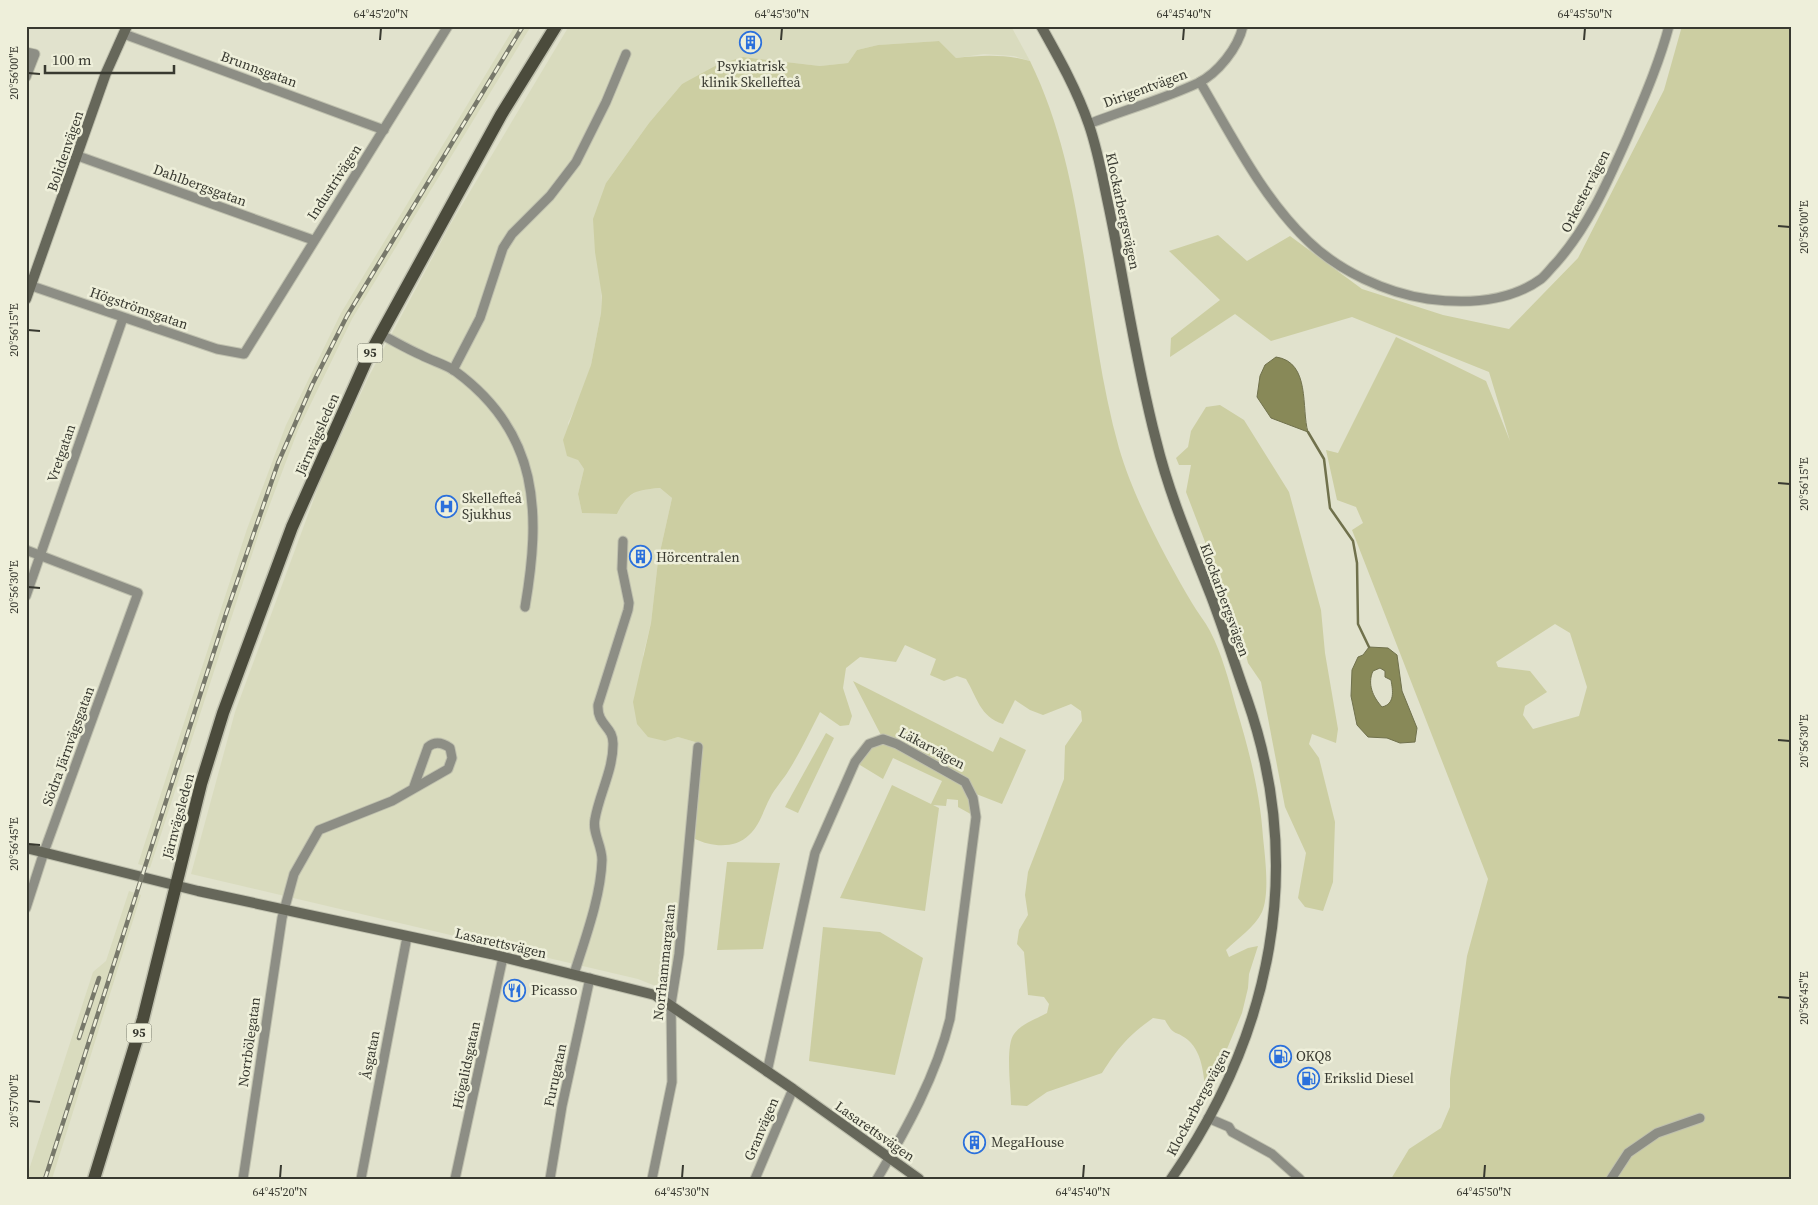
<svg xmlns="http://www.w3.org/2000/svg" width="1818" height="1205" viewBox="0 0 1818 1205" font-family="'Source Serif 4',serif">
  <rect width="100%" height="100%" fill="#e1e2cd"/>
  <!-- built -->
  <g fill="#d9dbbe">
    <path d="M515,26H531L352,319L298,430L259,533L150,868L138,864L247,529L286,425L341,313Z"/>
    <path d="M569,26H1011L1030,61L1014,56L984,54L956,58L939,41L878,45L857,50L848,63L820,66L743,57L682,84L649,123L606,183L601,313L591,365L581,396L568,423L578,460L584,469L578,494L582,513L617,514L625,499L639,490L660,488L672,498L658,561L651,623L643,655L665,741L678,737L702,744L695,839L678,995L638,979L191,874L235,712L322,477L368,378L450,225Z"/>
    <path d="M129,891L141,895L52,1179H26L93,972L106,961Z"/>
  </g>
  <!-- green -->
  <g fill="#cccea2" fill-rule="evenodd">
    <path d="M1682,26H1792V1179H1391L1409,1149L1441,1128L1450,1107V1079L1467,956L1488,879L1352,530L1363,523L1356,507L1337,500L1326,450L1338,453L1396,337L1486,381L1510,441L1489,372L1352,317L1271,341L1235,314L1170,357L1171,338L1220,300L1169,251L1218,235L1247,261L1290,236L1362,289L1443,315L1509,329L1578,258L1664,90ZM1555,624L1570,633L1587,687L1579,716L1533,729L1523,715L1525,706L1547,692L1530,671L1498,667L1496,662Z"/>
    <path d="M939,41L956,58C982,55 1005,54 1030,61C1089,182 1083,320 1119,448C1133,497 1166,559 1192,603C1197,612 1205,621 1210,631C1222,654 1229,681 1236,707C1249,750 1260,792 1263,837C1265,857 1270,893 1262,912C1255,927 1237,939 1226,950L1229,957L1248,948L1258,946L1249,974L1248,988L1242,1013L1206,1099C1204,1080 1204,1054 1188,1040C1176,1030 1174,1037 1165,1020L1153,1018C1129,1035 1118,1048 1102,1073L1047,1092L1027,1106L1011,1105C1011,1089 1005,1046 1014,1034C1021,1024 1036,1019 1047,1013L1049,1004L1044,997L1028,995L1024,952L1017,944L1019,930L1028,915L1025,895L1028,872L1064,779L1065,746L1082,721L1081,711L1071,704L1043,715L1030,710L1015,700L1003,724C980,717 977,697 966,679L957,676L944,681L930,675L936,659L905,645L896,662L860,657L846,668L843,688L852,716L849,725L840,726L820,712C810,731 801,751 789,770C783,780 775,788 770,798C763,811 760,825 749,835C735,849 712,847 695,839L702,744L678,737L665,741L648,737L637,724L633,702L651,623L658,561L672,498L660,488C635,490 628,492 617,514L582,513L578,494L584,469L578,460L567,456L563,440L591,365L601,313L602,296L595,252L593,219L606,183L649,123L682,84L717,65L743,57L820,66L848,63L857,50L878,45Z"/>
    <path d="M1220,405L1244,420L1289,492L1321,610L1325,653L1338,729L1336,743L1312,734L1309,744L1319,758L1335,822L1333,882L1323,911L1305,907L1298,898L1306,853L1285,807L1261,682L1248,663L1242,640V632L1229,612L1223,589L1186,492L1191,465H1179L1176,458L1188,447L1191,431L1206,407Z"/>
    <path d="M853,681L993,752L1000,737L1026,750L1002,804L971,792L976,817L958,807V800L947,799L946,806L933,805L939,808L925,911L840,898L892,785L931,804L942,781L893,758L883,779L855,762L869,744L883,739Z"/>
    <path d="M826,733L834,738L798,813L785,807Z"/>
    <path d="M727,862L780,863L763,949L717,950Z"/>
    <path d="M823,927L880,932L923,958L895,1075L809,1061Z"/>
  </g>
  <!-- water -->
  <g fill="#888958" stroke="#70714c" fill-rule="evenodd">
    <path d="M1276,357C1311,362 1301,409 1308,432L1271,418L1257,397L1260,376L1265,365Z"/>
    <path d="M1369,647L1388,648L1397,655L1402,691L1417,728L1415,742L1400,743L1387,738L1368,737L1357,725L1351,696L1352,670L1358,657L1363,655ZM1380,668L1385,671V677L1391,680C1393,691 1395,704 1382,707C1373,697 1367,684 1373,671Z"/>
  </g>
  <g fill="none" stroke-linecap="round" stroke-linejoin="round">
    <!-- stream -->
    <path stroke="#70714c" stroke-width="2.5" d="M1308,432L1324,459L1330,508L1353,541L1357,563L1358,624L1369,647"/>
    <defs>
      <g id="street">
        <path d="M124,34L384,130"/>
        <path d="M26,52L35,54L26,77"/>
        <path d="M1200,82C1232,136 1262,197 1308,241C1339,271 1386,293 1428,299C1466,304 1509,302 1541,279C1546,275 1551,268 1556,263C1589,226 1608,181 1628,136C1643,100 1659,64 1669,26"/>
        <path d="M1089,124C1124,110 1164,99 1198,83C1218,73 1238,48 1243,26"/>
        <path d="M78,156L313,240"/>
        <path d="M26,284L217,349L244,354L448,26"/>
        <path d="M380,334C394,341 407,349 421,355C432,361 445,364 455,371C540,433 541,513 525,607"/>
        <path d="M453,370L480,318L503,248L512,234L550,196L576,162L606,102L626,54"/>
        <path d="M26,550L138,593L44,852L26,908"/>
        <path d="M26,596L123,318"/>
        <path d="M574,974C585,939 601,896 602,860C602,845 592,833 595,819C599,795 613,770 613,745C614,726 597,726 598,705L628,610L629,603L622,569L623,541"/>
        <path d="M767,1072L815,853L855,762L869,744L883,739L897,744L965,782L973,798L976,817L950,1019C936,1076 907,1128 877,1179"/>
        <path d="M1208,1118L1229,1127L1232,1132L1272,1154L1300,1179"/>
        <path d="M243,1179L282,918L294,874L319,830L392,801L448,769L452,758L450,748C443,743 435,741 428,747L413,789"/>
        <path d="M361,1179L407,937"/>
        <path d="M455,1179L503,957"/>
        <path d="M550,1179L562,1106L590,978"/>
        <path d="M652,1179L672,1082L671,1004L679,954L698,747"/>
        <path d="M755,1179L793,1089"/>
        <path d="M1611,1179L1628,1153L1657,1133L1700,1118"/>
      </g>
      <g id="secondary">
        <path d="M1041,26C1059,58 1077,90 1089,125C1098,151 1103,180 1109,208C1125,285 1136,364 1156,440C1169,494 1191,545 1211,596C1224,630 1235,665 1247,699C1306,868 1272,1034 1171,1179"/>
        <path d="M26,299L106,73L127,26"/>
        <path d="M26,848L198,891L491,954L655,995L793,1089L919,1179"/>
      </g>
      <path id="primary" d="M94,1179L143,1019L201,784L223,713L292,527L366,361L501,115L556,26"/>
    </defs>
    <!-- street casing -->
    <use href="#street" stroke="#bfc0ae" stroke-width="11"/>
    <!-- secondary casing -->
    <use href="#secondary" stroke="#bfc0ae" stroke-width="12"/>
    <!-- primary casing -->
    <use href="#primary" stroke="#bfc0ae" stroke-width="15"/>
    <!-- street -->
    <use href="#street" stroke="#8d8e85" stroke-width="9"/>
    <!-- secondary -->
    <use href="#secondary" stroke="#66675a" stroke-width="10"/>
    <!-- primary -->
    <use href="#primary" stroke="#4b4b3c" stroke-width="12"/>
    <defs>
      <g id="rail">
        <path d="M79,1038L99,978"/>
        <path d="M45,1179L226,614L278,463L312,385L347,316L523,26"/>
      </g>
    </defs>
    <!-- rail casing -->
    <use href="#rail" stroke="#77786a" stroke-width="4.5"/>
    <!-- rail -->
    <use href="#rail" stroke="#eeefda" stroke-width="2.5" stroke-dasharray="8" stroke-linecap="butt"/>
  </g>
  <!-- ticks -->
  <path fill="none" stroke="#383930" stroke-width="2" d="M380,40L381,28M781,40L782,28M1183,40L1184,28M1584,40L1585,28M28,73L40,74M1778,226L1790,227M28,330L40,331M1778,483L1790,484M28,587L40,588M1778,740L1790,741M28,844L40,845M1778,997L1790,998M28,1101L40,1102M280,1178L281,1165M682,1178L683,1165M1083,1178L1084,1165M1484,1178L1485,1165"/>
  <!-- icons -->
  <defs>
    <symbol id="building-ring" viewBox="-11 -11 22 22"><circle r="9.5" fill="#eeefda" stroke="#2b70dc" stroke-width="1.5"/><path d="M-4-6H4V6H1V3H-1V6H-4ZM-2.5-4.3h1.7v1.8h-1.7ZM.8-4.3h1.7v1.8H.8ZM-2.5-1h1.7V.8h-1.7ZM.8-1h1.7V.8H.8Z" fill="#2b70dc"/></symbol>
    <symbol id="hospital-ring" viewBox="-11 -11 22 22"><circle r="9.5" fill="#eeefda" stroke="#2b70dc" stroke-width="1.5"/><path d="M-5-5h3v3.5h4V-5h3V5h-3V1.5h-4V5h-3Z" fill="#2b70dc"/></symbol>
    <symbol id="restaurant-ring" viewBox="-11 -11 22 22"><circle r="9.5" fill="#eeefda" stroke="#2b70dc" stroke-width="1.5"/><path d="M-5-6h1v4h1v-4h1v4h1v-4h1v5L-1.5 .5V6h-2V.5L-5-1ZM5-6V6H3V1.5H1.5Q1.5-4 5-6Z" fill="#2b70dc"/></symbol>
    <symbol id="fuel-ring" viewBox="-11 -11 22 22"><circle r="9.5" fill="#eeefda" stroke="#2b70dc" stroke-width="1.5"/><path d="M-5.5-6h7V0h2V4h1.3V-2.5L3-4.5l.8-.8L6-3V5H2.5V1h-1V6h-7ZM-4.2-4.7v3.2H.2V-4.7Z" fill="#2b70dc"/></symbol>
  </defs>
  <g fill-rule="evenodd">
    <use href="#building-ring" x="738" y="30" width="25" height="25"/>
    <use href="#hospital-ring" x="434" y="494" width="25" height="25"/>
    <use href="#building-ring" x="628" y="544" width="25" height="25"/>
    <use href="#restaurant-ring" x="502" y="978" width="25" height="25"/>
    <use href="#fuel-ring" x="1268" y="1044" width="25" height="25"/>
    <use href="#fuel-ring" x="1296" y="1066" width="25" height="25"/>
    <use href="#building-ring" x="962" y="1130" width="25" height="25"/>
  </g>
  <g text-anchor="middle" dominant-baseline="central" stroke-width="5" stroke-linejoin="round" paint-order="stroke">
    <!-- shield labels -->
    <g fill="#eeefda" stroke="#6f7063" stroke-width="1">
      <rect x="357.5" y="343.5" width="25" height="19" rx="4"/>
      <rect x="126.5" y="1023.5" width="25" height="19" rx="4"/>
    </g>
    <g font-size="12" font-weight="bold" fill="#383930">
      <text x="370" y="353">95</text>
      <text x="139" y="1033">95</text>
    </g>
    <!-- poi labels -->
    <g font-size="14" fill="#383930" stroke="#eeefda" text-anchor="start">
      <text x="751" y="66" text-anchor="middle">Psykiatrisk<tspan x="751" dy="16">klinik Skellefteå</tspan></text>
      <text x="462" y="498">Skellefteå<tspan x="462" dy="16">Sjukhus</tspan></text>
      <text x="656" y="557">Hörcentralen</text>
      <text x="531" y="990">Picasso</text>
      <text x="1296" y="1056">OKQ8</text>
      <text x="1324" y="1078">Erikslid Diesel</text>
      <text x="991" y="1142">MegaHouse</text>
    </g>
    <!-- street labels -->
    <g font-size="14" fill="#383930" stroke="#eeefda">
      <text transform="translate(259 69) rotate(20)">Brunnsgatan</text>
      <text transform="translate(1145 88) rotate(-20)">Dirigentvägen</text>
      <text transform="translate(65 151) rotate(-71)">Bolidenvägen</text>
      <text transform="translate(334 182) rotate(-57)">Industrivägen</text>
      <text transform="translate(200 185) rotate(20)">Dahlbergsgatan</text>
      <text transform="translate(1585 191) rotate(-63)">Orkestervägen</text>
      <text transform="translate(1123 211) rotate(78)">Klockarbergsvägen</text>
      <text transform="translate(139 308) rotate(19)">Högströmsgatan</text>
      <text transform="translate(317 434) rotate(-66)">Järnvägsleden</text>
      <text transform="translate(61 453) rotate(-71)">Vretgatan</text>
      <text transform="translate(1225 600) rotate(70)">Klockarbergsvägen</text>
      <text transform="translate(68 746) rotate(-70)">Södra Järnvägsgatan</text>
      <text transform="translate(932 748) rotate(28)">Läkarvägen</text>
      <text transform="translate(178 816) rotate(-75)">Järnvägsleden</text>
      <text transform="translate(501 943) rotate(13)">Lasarettsvägen</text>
      <text transform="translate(664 962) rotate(-84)">Norrhammargatan</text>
      <text transform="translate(249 1042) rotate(-82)">Norrbölegatan</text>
      <text transform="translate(370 1055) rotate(-79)">Åsgatan</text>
      <text transform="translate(466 1065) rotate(-78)">Högalidsgatan</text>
      <text transform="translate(555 1075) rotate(-78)">Furugatan</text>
      <text transform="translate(1198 1102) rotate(-62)">Klockarbergsvägen</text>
      <text transform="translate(761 1129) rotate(-67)">Granvägen</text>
      <text transform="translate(875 1131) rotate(35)">Lasarettsvägen</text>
    </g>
  </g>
  <!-- border -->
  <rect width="1818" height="1205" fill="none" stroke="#eeefda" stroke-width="55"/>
  <!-- scale -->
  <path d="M45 65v8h129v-8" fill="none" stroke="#383930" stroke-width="2.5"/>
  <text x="52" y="65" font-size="15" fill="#383930" stroke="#eeefda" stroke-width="4" paint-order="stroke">100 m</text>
  <rect x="28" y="28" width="1762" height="1150" fill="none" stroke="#383930" stroke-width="2"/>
  <g font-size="12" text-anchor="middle" fill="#383930">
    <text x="381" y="18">64°45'20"N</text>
    <text x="782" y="18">64°45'30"N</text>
    <text x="1184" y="18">64°45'40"N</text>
    <text x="1585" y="18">64°45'50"N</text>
    <text transform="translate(14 73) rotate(-90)" y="4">20°56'00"E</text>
    <text transform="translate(1804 227) rotate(-90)" y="4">20°56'00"E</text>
    <text transform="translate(14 330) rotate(-90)" y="4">20°56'15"E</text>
    <text transform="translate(1804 484) rotate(-90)" y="4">20°56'15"E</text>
    <text transform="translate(14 587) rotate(-90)" y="4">20°56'30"E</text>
    <text transform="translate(1804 741) rotate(-90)" y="4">20°56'30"E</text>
    <text transform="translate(14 844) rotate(-90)" y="4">20°56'45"E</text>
    <text transform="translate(1804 998) rotate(-90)" y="4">20°56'45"E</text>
    <text transform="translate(14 1101) rotate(-90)" y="4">20°57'00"E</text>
    <text x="280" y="1196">64°45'20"N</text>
    <text x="682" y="1196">64°45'30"N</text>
    <text x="1083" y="1196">64°45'40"N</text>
    <text x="1484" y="1196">64°45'50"N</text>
  </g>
</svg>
